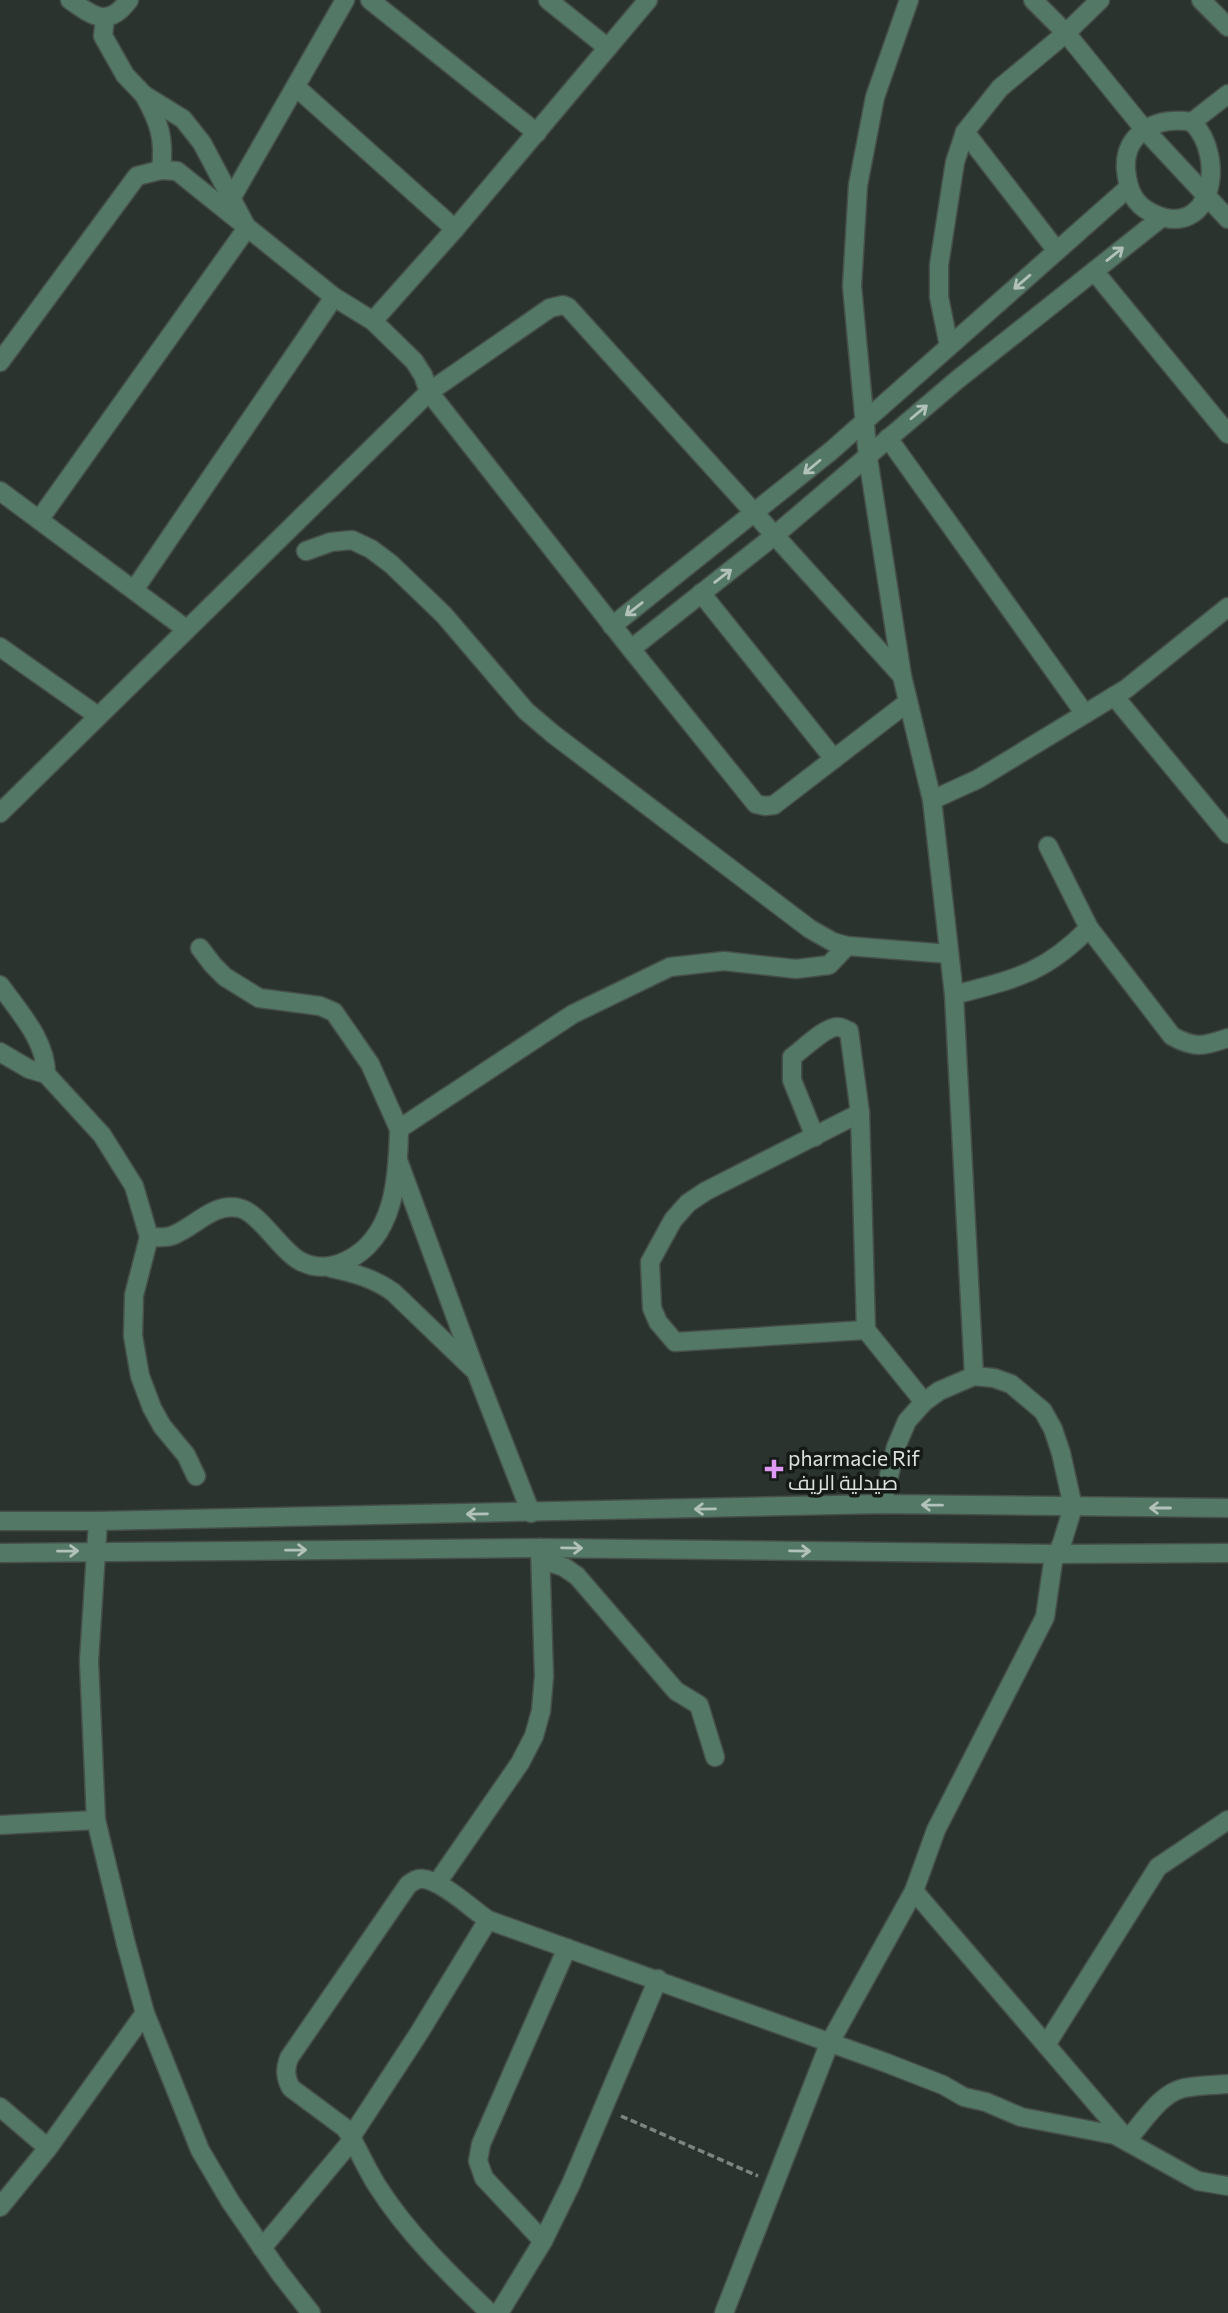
<svg xmlns="http://www.w3.org/2000/svg" width="1228" height="2313" viewBox="0 0 1228 2313" font-family="Commissioner,Cairo,sans-serif">
  <rect width="100%" height="100%" fill="#2a332e"/>
  <g fill="none" stroke-linecap="round" stroke-linejoin="round">
    <defs>
      <g id="minor">
        <path d="M70,0C94,17 108,28 129,0"/>
        <path d="M370,0L537,133"/>
        <path d="M548,0L608,48"/>
        <path d="M909,0L875,97L858,185L852,286L868,458L902,676L932,800L954,995L974,1376"/>
        <path d="M1033,0L1066,33L1144,129L1228,219"/>
        <path d="M1201,0L1228,27"/>
        <path d="M296,87L455,229"/>
        <path d="M144,95C159,122 165,138 161,170"/>
        <path d="M1192,122C1228,158 1211,242 1152,213C1133,204 1128,189 1126,170C1123,131 1160,116 1192,122L1228,94"/>
        <path d="M965,132L1057,251"/>
        <path d="M232,197L345,0"/>
        <path d="M1094,271L1228,434"/>
        <path d="M373,321L455,229L648,0"/>
        <path d="M949,346L939,297V265L955,162L965,132L1000,88L1066,33L1100,0"/>
        <path d="M0,362L137,176L161,170L177,171L334,297L373,321L414,361L423,375L429,392L0,813"/>
        <path d="M888,438L1085,714"/>
        <path d="M0,491L186,629"/>
        <path d="M39,520L247,228L202,143L183,119L144,95L125,75L103,36L105,18"/>
        <path d="M306,551L331,542L352,540L371,549L391,564L444,615L526,711L553,734L810,929L833,942L847,946L949,954"/>
        <path d="M134,590L334,297"/>
        <path d="M701,593L834,759"/>
        <path d="M612,626L831,451L1128,188"/>
        <path d="M0,647L98,716"/>
        <path d="M631,649L774,536L957,380L1161,218"/>
        <path d="M902,676L568,307L563,305L550,308L429,392L631,649L756,804L765,806L774,805L908,702"/>
        <path d="M1114,696L1228,834"/>
        <path d="M932,800L978,779L1126,689L1228,607"/>
        <path d="M1048,846L1089,928L1172,1036C1195,1049 1204,1046 1228,1038"/>
        <path d="M200,948L213,965L225,977L259,998L320,1006L334,1012L370,1064L399,1129"/>
        <path d="M0,985C19,1012 46,1040 46,1074"/>
        <path d="M954,995C1014,979 1044,974 1089,928"/>
        <path d="M0,1052L29,1069L46,1074L102,1135L134,1186L149,1237L134,1295L133,1336L140,1376L152,1408L162,1426L186,1455L196,1476"/>
        <path d="M860,1113L706,1191L688,1203L673,1220L650,1262L652,1308L658,1322L675,1342L866,1330"/>
        <path d="M815,1137L792,1080V1057C802,1050 826,1026 838,1027C842,1027 846,1030 849,1031L860,1113L866,1330L924,1402"/>
        <path d="M399,1163L476,1372L531,1513"/>
        <path d="M149,1237C156,1237 165,1238 171,1236C194,1228 213,1202 239,1208C259,1212 281,1251 300,1261C315,1269 331,1268 346,1261C395,1238 398,1177 399,1129L573,1014L670,967L724,961L796,969L829,965L847,946"/>
        <path d="M331,1268C354,1273 373,1278 393,1292L473,1369"/>
        <path d="M0,1521H98L882,1504L1228,1508"/>
        <path d="M98,1521L89,1661L96,1820L126,1944L145,2013L200,2150L230,2201L279,2272L311,2313"/>
        <path d="M0,1553L540,1548L1057,1554L1228,1553"/>
        <path d="M541,1560L564,1567L577,1576L676,1691L699,1705L715,1757"/>
        <path d="M0,1825L96,1820"/>
        <path d="M437,1883L520,1763L534,1736L541,1711L544,1676L540,1548"/>
        <path d="M914,1891L1125,2137"/>
        <path d="M488,1920L419,2033L351,2137C359,2152 367,2169 376,2184C407,2233 449,2274 490,2313"/>
        <path d="M1046,2045L1158,1867L1228,1820"/>
        <path d="M0,2107L48,2148"/>
        <path d="M1127,2140C1143,2123 1160,2093 1184,2088C1198,2085 1214,2085 1228,2084"/>
        <path d="M0,2207L48,2148L145,2013"/>
        <path d="M543,2241L484,2178L478,2161L481,2144L567,1948"/>
        <path d="M262,2248L349,2144L351,2137L345,2128L291,2088C285,2077 285,2069 289,2058L408,1885C412,1882 416,1878 423,1879C441,1880 472,1909 488,1920L884,2062L943,2085L964,2097L986,2102L1021,2117L1115,2135L1198,2181L1228,2186"/>
        <path d="M499,2313L543,2241L571,2184L658,1979"/>
        <path d="M724,2313L829,2044L914,1891L936,1830L1045,1617L1053,1562L1062,1543L1073,1507L1061,1453L1053,1429L1043,1411L1011,1384L994,1378L974,1376L939,1391L924,1402L907,1421L896,1447L882,1504"/>
      </g>
    </defs>
    <!-- minor casing -->
    <use href="#minor" stroke="#464f4a" stroke-width="21"/>
    <!-- path -->
    <path stroke="#7d8580" stroke-width="3.5" stroke-dasharray="7 3.5" stroke-linecap="butt" d="M621,2116L758,2176"/>
    <!-- minor -->
    <use href="#minor" stroke="#537865" stroke-width="18"/>
  </g>
  <!-- one-way arrows -->
  <defs><path id="oneway-shaft" d="M-6 0H5M1.5-3L5.5 0L1.5 3" fill="none" stroke-width="1.6" stroke-linecap="round" stroke-linejoin="round" transform="scale(1.75)"/></defs>
  <g stroke="#b2c2ba">
    <use href="#oneway-shaft" transform="translate(1115 254) rotate(-39)"/>
    <use href="#oneway-shaft" transform="translate(1022 282) rotate(139)"/>
    <use href="#oneway-shaft" transform="translate(919 412) rotate(-40)"/>
    <use href="#oneway-shaft" transform="translate(812 467) rotate(140)"/>
    <use href="#oneway-shaft" transform="translate(723 576) rotate(-38)"/>
    <use href="#oneway-shaft" transform="translate(634 609) rotate(142)"/>
    <use href="#oneway-shaft" transform="translate(932 1505) rotate(-179)"/>
    <use href="#oneway-shaft" transform="translate(1160 1508) rotate(-180)"/>
    <use href="#oneway-shaft" transform="translate(705 1509) rotate(179)"/>
    <use href="#oneway-shaft" transform="translate(477 1514) rotate(179)"/>
    <use href="#oneway-shaft" transform="translate(572 1548) rotate(1)"/>
    <use href="#oneway-shaft" transform="translate(296 1550) rotate(-1)"/>
    <use href="#oneway-shaft" transform="translate(68 1551) rotate(-1)"/>
    <use href="#oneway-shaft" transform="translate(800 1551) rotate(1)"/>
  </g>
  <!-- markers -->
  <path fill="#dd99f3" stroke="#151a17" stroke-width="2.5" d="M770.5 1458.5h7v7h7v7h-7v7h-7v-7h-7v-7h7z"/>
  <g text-anchor="middle" dominant-baseline="central" stroke-width="7" stroke-linejoin="round" paint-order="stroke">
    <!-- poi labels -->
    <g font-size="21" fill="#dbe1de" stroke="#151a17" text-anchor="start">
      <text x="788" y="1457">pharmacie Rif<tspan x="788" dy="24">صيدلية الريف</tspan></text>
    </g>
  </g>
</svg>
